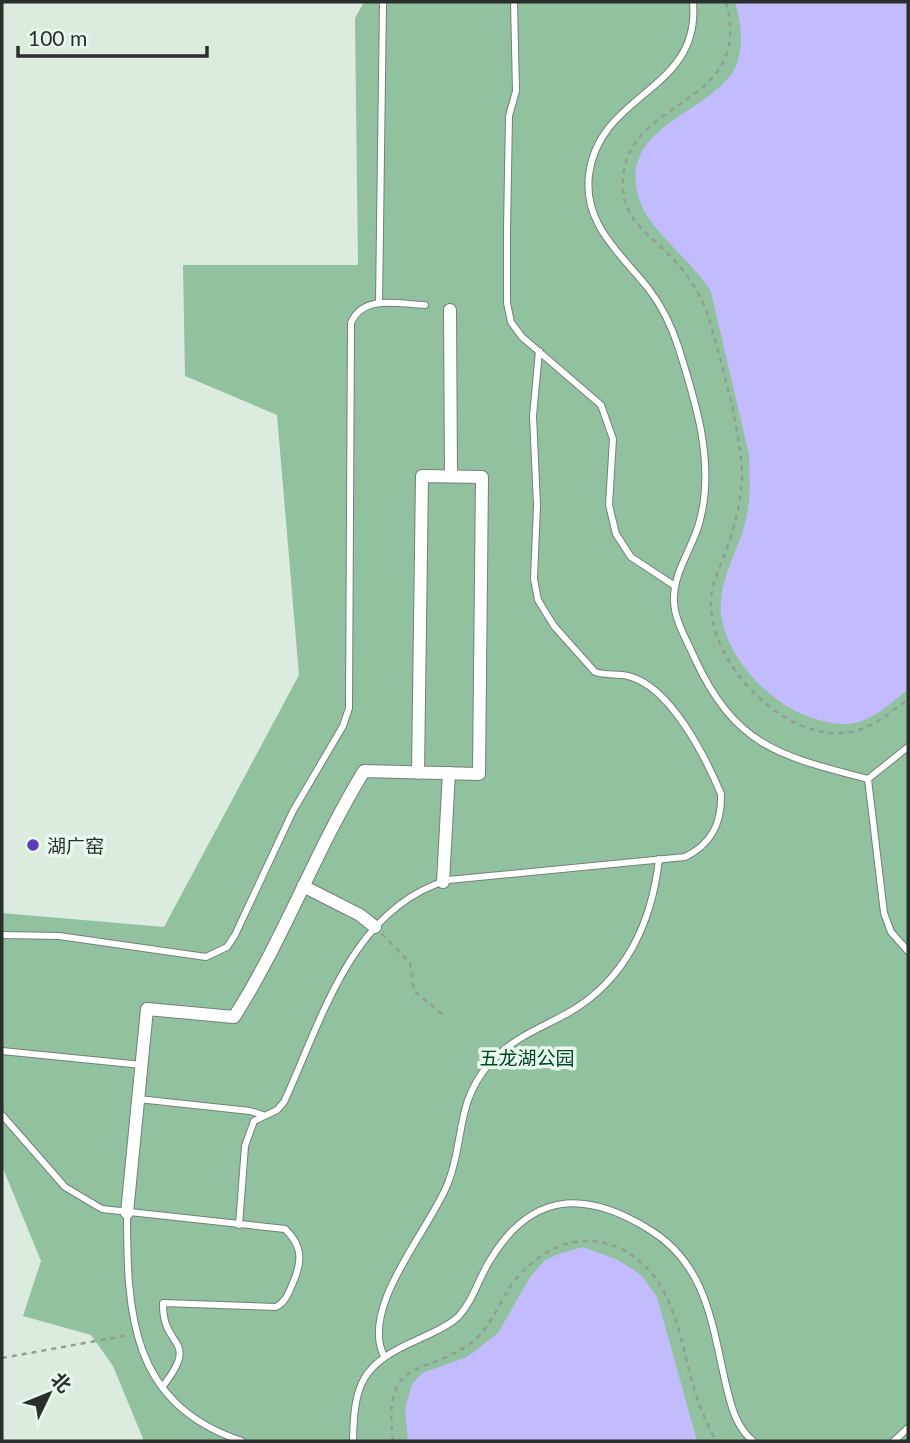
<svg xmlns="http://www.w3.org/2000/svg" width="910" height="1443" viewBox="0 0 910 1443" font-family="Lato,'Noto Sans SC',sans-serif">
  <rect width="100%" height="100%" fill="#dbebde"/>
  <!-- green -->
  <path fill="#91c19e" d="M364,2H908V1441H144L113,1366L91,1335L23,1316L41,1261L2,1166V913L164,927L299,675L277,415L185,376L183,265H358L355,18Z"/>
  <!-- water -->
  <g fill="#c2bbfd">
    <path d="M735,2H908V689C870,722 853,734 804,715C764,699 716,646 721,600C723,574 738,549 745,524C751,502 750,479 749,455L711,292C693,261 652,233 641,204C612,128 706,116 734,70C745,50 741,22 735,2Z"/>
    <path d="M583,1247L618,1260L641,1275L657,1297L697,1441H408L405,1409L412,1384L422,1373L467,1357L498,1333L530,1277L544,1261L558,1254Z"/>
  </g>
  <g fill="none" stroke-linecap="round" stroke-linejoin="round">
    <defs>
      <g id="lane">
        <path d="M514,2L516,91L509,116L507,229V303L511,322L522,337L601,405L613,439L609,505L616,534L631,557L675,586"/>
        <path d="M693,2C701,92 599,92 589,175C583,224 620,253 648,288C662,306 672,327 679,349C696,403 715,463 700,520C694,546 673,572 674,600C674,620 687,640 695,659C736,747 780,756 868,779"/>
        <path d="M379,303L383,2"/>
        <path d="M868,779L884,913L891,932L908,951"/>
        <path d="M868,779L908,747"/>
        <path d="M2,935L59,936L206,957L227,947L235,935L293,811L343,726L349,708L351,323C363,294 399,304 425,305"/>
        <path d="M2,1051L142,1065"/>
        <path d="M138,1099L250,1111L263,1115"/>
        <path d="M2,1115L65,1187L102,1209L285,1229C304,1247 302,1263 292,1285C288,1295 285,1302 276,1307L163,1303C162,1350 201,1337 163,1386"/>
        <path d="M127,1213C127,1313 130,1404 242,1441"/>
        <path d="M239,1225L245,1146L254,1121L277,1110L284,1102C322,1020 351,909 448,880L685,857C712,844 722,823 721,794C705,756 670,686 628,676C617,673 607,676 595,672L554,626L538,600L534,579L537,505L533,416L539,351"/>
        <path d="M384,1356C359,1307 431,1228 448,1183C465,1140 455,1104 489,1064C512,1038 539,1029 568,1013C626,980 652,922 659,859"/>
        <path d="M353,1441C354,1383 362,1364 417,1340C431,1333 446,1328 458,1317C473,1301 478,1280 489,1262C530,1192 584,1189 650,1230C707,1265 712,1325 726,1385C731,1406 736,1427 753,1441"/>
        <path d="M894,1441L908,1428"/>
      </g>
      <g id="street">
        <path d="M450,310L451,476"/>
        <path d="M443,882L449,773"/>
        <path d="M303,886L360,915L375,927"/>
        <path d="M127,1213L147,1009L234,1017C284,939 315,851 364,771L479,774L482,477L422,476L418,773"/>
      </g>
    </defs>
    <!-- lane casing -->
    <use href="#lane" stroke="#738177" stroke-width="8"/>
    <!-- street casing -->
    <use href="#street" stroke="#738177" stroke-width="14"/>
    <!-- path -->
    <g stroke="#929e94" stroke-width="2.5" stroke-dasharray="5 5" stroke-linecap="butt">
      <path d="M726,2C756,113 617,94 623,190C625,222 654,238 674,260C689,276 703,298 709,319C721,360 741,432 742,474C742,502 734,529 724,556C719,570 711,585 711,601C709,661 778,735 839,733C867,733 887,715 908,699"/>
      <path d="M382,934L410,963L414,991L446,1017"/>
      <path d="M2,1358L129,1335"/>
      <path d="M393,1441C381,1348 433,1380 479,1336C492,1322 500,1303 510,1287C539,1245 589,1225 633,1256C679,1289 680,1348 697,1398C702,1413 709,1427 716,1441"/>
    </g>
    <!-- lane -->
    <use href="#lane" stroke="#fff" stroke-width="6"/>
    <!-- street -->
    <use href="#street" stroke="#fff" stroke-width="12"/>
  </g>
  <!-- markers -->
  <circle fill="#5b3eb6" stroke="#e8f8ec" stroke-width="2.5" cx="33" cy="845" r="7"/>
  <g text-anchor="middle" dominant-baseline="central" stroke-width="7" stroke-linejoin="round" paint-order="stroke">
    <!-- poi labels -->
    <g font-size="19" fill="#292f2a" stroke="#e8f8ec" text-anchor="start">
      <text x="47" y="845">湖广窑</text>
    </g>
    <!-- park labels -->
    <g font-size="19" fill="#024420" stroke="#e8f8ec">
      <text x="527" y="1057">五龙湖公园</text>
    </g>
  </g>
  <!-- border -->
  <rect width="910" height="1443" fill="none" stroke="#292f2a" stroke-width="7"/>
  <!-- north arrow -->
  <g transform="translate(49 1394) rotate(47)" stroke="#e8f8ec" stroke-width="5" paint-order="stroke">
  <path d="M0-5L12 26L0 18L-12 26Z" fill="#292f2a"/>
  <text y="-10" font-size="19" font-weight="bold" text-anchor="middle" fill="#292f2a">北</text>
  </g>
  <!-- scale -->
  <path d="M18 46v10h189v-10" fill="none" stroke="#292f2a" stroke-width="3.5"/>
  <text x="28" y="46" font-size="21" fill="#292f2a" stroke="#e8f8ec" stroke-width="5" paint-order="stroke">100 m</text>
</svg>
